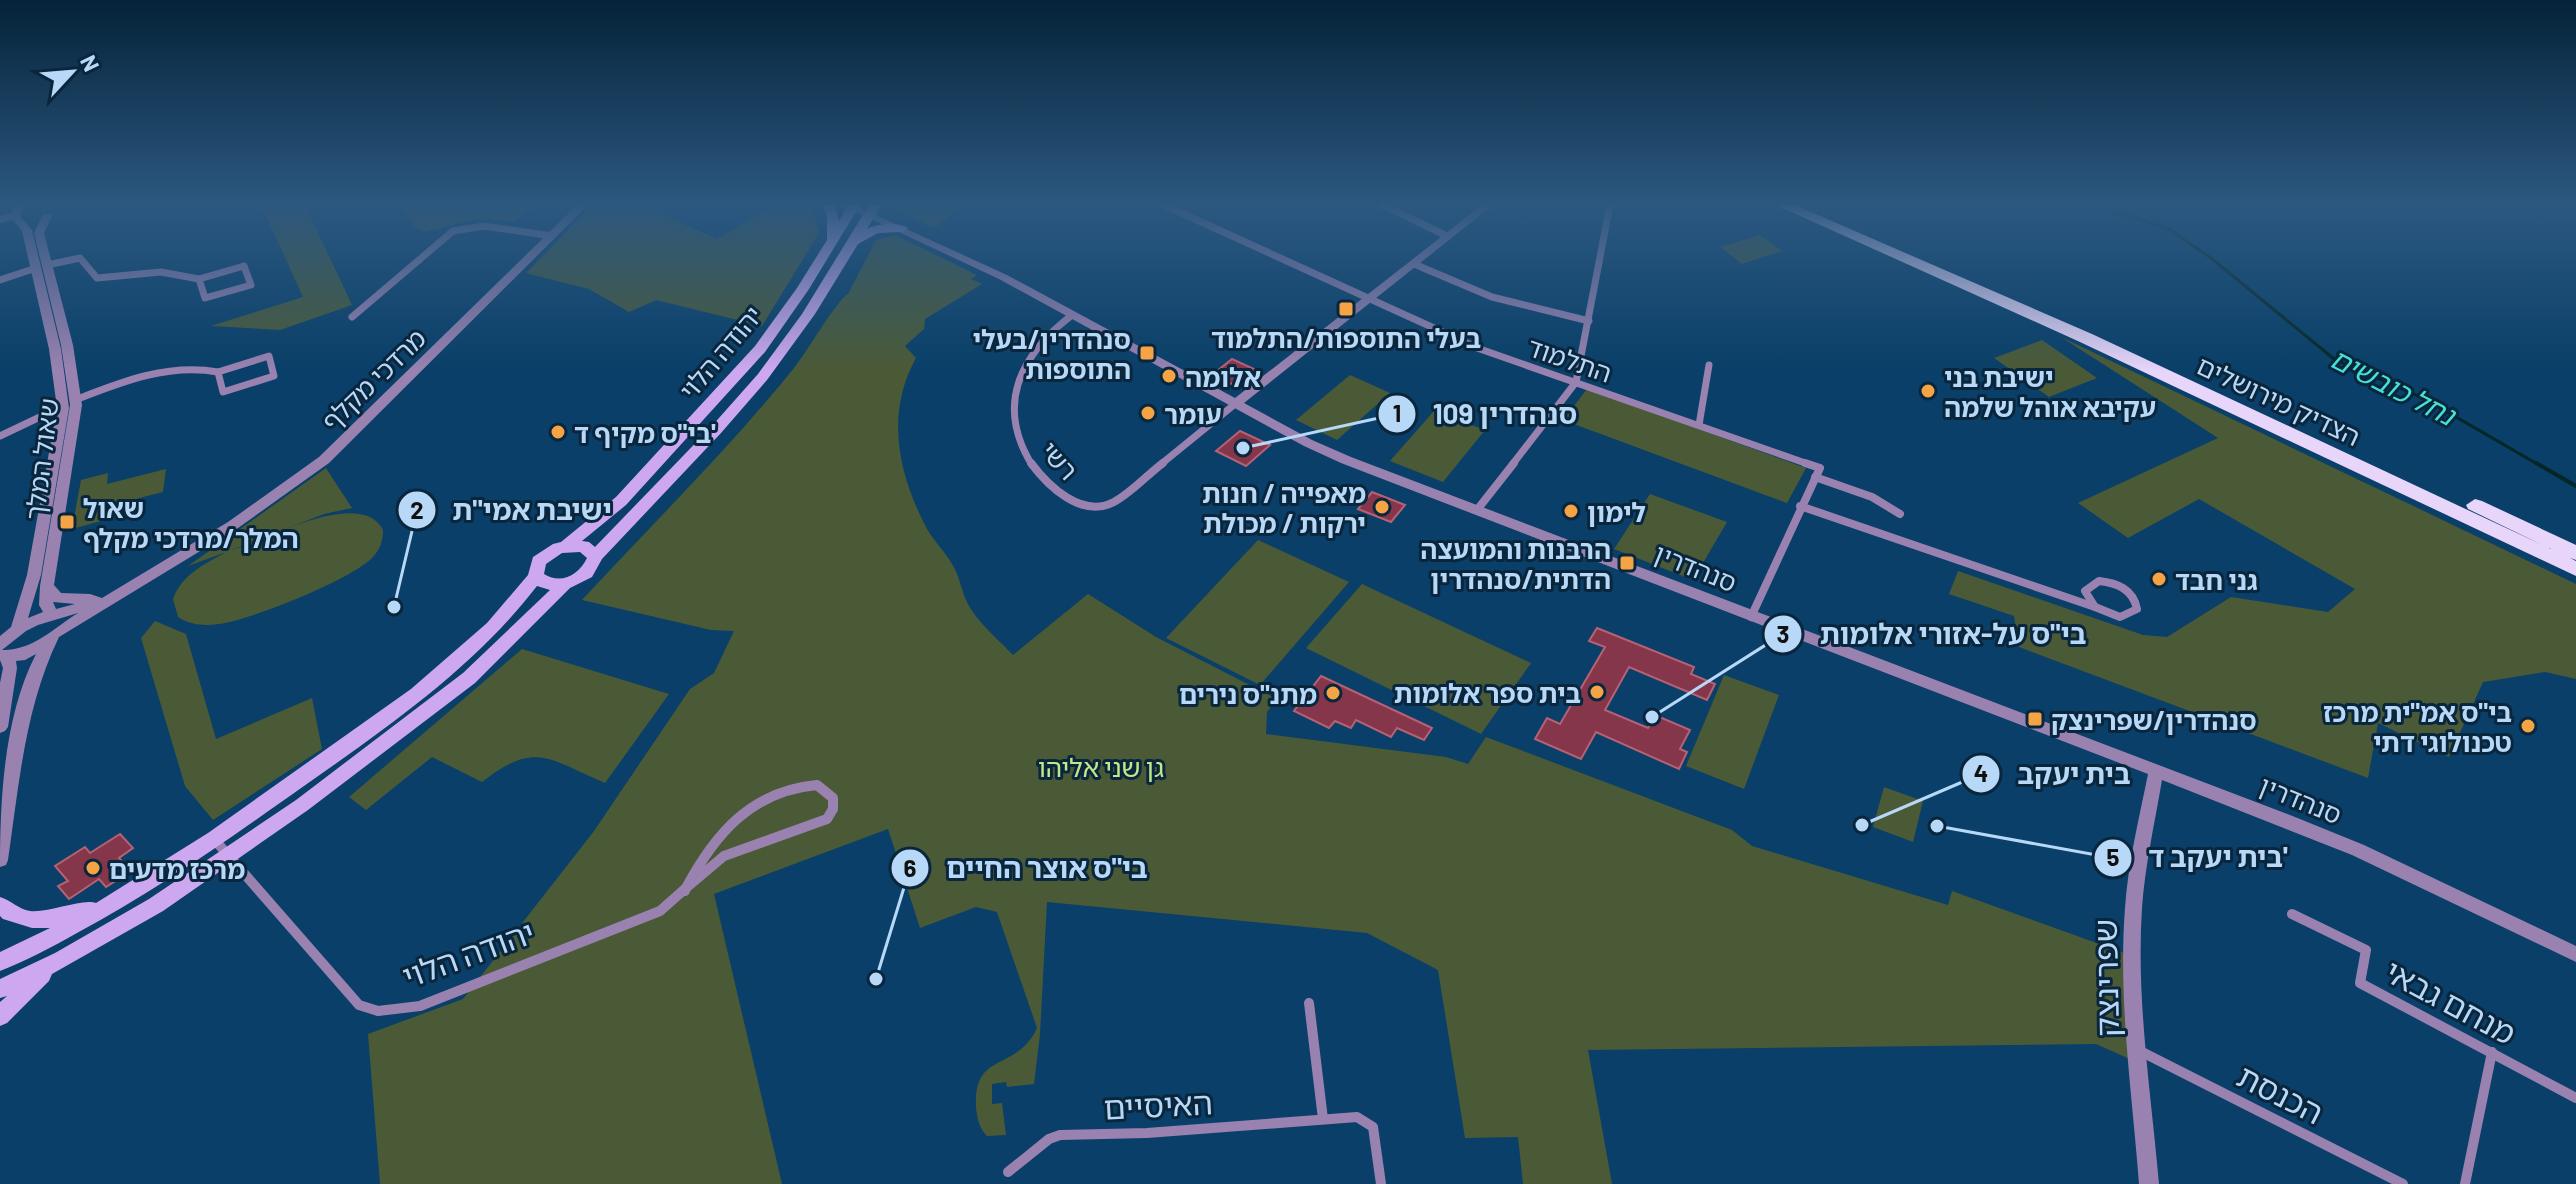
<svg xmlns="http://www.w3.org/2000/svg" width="2576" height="1184" viewBox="0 0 2576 1184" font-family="Barlow,'Noto Sans Hebrew',sans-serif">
  <rect width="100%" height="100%" fill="#093f68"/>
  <!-- green -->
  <g fill="#4b5a36">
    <path d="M261,205H321L307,209L352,305L280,330L211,326L303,297Z"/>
    <path d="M401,205H537L514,221L475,219L425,232L416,228Z"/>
    <path d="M592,205H660L653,210L717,239L775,205H812L819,233L762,326L656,300L629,312L589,289L526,273Z"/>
    <path d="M900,205H964L934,228L898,211Z"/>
    <path d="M895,235L977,275L971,279L982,284L925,319L924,329L905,346L916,358C885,414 898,474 927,529C934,541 945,552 952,564C960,576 961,591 968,604C977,622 999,640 1013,655L1088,594L1156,637L1277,699L1267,712L1266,734L1446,757L1468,764L1486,737L1732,830L1752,846L1948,905L1952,891L2127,954L2134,1061L2096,1044L1588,1050L1612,1184H1523L1518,1137L1465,1138L1438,970L1367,933L1047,902L1040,1034L1034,1084L1007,1087L1006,1082L992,1084V1104L1002,1103L1006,1135L987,1136C979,1128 977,1118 976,1107C973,1050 1016,1073 1037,1028L997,912L976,907L920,928L888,829L714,894L782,1184H380L368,1034L463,999L594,831L690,689L714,673L734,631L711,630L582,600C653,523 729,449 794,368C807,352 836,301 848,294L876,240Z"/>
    <path d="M1760,235L1782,251L1742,264L1720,247Z"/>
    <path d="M2061,337L2576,584V679L2545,672L2483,682L2449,757L2378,723L2368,778L2019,647L2014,616L1949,594L1958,571L2143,635L2167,637L2231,597L2328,612L2355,589L2199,499L2128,538L2078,503L2218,438Z"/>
    <path d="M2042,340L2097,378L2049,397L1994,358Z"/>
    <path d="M1350,375L1390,393L1337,440L1296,420Z"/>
    <path d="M1587,389L1806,468L1787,503L1563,420Z"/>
    <path d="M1434,411L1485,430L1443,482L1390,461Z"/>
    <path d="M326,468L352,508L324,514L231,550C263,541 361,486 383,530C383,541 380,550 372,558C350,580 251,620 219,624C204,626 190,625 178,617L173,599C182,574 205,564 226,552L188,566Z"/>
    <path d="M166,469L163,492L108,506L105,520L72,529L81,480L108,473L107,484Z"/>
    <path d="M1650,494L1727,522L1693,580L1614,549Z"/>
    <path d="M1258,540L1349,582L1260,685L1166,638Z"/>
    <path d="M1362,584L1531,663L1481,734L1306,648Z"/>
    <path d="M155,621L186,634L216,739L312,698L322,749L213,820L185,786L141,638Z"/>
    <path d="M522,649L669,694L605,783C548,759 536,740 482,782L432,757L366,810L349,797Z"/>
    <path d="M1724,675L1779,695L1744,789L1686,766Z"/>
    <path d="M1884,787L1923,801L1913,842L1873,827Z"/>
  </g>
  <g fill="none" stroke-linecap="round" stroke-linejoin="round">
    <!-- stream-far1 -->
    <path stroke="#042624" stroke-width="3" d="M2095,205L2169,229L2211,258L2334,359L2425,399L2539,465"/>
    <!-- stream -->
    <path stroke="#042624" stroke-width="4" d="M2536,463L2576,486"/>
  </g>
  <!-- building -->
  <g fill="#85364a" stroke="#b66174" stroke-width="2">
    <path d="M1232,359L1256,370L1236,386L1212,375Z"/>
    <path d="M1240,431L1270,445L1246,466L1216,451Z"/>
    <path d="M1372,492L1405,505L1391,522L1358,509Z"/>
    <path d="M1597,628L1694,667L1691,674L1715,684L1707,700L1629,667L1605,710L1648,728L1655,715L1690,730L1680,749L1687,752L1679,769L1596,732L1581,759L1535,739L1547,718L1560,724L1605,647L1589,641Z"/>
    <path d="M1321,676L1432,728L1424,740L1397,728L1391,737L1356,720L1351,728L1335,721L1329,728L1294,711Z"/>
    <path d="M120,834L133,848L119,858L131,871L106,887L99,879L69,899L58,886L68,881L55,866L85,847L90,853Z"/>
  </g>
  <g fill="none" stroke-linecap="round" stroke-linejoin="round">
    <!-- minor-far2 -->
    <g stroke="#9982b0" stroke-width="7">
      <path d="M1164,205L1480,349L1811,465"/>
      <path d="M1383,205L1447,236"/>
      <path d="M0,219L15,216"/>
      <path d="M1414,264L1492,297L1589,321"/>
      <path d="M47,265L80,258L97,278L161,272L199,279"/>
      <path d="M244,266L251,285L205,298L199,279Z"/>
      <path d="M0,280L36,268"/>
      <path d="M352,317L453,231L484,226L552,236"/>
      <path d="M269,356L274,376L223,392L218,372Z"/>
      <path d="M75,400C121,382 168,363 218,372"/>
      <path d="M1699,425L1709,365"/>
      <path d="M0,436L63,406"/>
      <path d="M1032,465C995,405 1020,355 1072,315"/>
      <path d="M1160,465L1235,404"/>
      <path d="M1512,465L1576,382L1610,205"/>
    </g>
    <!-- minor-far1 -->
    <g stroke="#9982b0" stroke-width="8">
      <path d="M1031,463C1048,486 1082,519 1114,502C1131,493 1147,475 1163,463"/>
      <path d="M1815,477L1872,497L1900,514"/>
      <path d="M1800,506L2095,607"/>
      <path d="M1477,510L1514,463"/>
      <path d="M2099,581C2117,583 2133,589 2137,609L2120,617L2095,607L2085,591Z"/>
      <path d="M1751,617L1820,468L1805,463"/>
      <path d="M806,786H818"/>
    </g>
    <!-- minor -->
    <g stroke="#9982b0" stroke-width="10">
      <path d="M817,785L833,798V809L827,819L724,856L686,888C715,834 751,791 817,785Z"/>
      <path d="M214,839L359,1005L378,1011L420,1006L660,911L686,888"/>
      <path d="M685,891L686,888"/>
      <path d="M2292,914L2366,950L2360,983L2576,1098"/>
      <path d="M1309,1003L1323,1119"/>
      <path d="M2136,1049L2403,1184"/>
      <path d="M1008,1172L1049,1139L1060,1135L1147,1133L1357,1117L1373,1127L1381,1184"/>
      <path d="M2465,1184L2492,1052"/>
    </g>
    <!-- tertiary -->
    <g fill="#9982b0" fill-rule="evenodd">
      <path d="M15,205H25L20,216L32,230L61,349L69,408L41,575L28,618L43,612L39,605L40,586L70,405L61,345L34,233L43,214H51L52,216L44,233L73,345L82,405L54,585L61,593L90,594L102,598L228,522L319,457L577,205H588L329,463L238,528L59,637C25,707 19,784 8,860L6,865L0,867C0,798 4,716 36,654L25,660L16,661L17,668L8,727L5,731L0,733V683L3,668L0,660V636L11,627L27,575L57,408L49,349L22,231L10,216ZM53,602L75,604L56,609ZM78,613C54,628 32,651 2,650L26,631L38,625Z"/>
      <path d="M841,205H854L1007,275L1235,398L1482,205H1493L1244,403L1312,440L1351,457L2295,817L2364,845L2576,946V962L2352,855L2162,780C2155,822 2145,865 2142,908C2136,1000 2151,1092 2159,1184H2139C2132,1092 2118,1000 2125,908C2128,863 2139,819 2148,774L1341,463L1304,446L999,279Z"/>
    </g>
    <!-- secondary -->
    <path fill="#cda8f1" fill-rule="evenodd" d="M823,205H835L839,221L848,205H860L809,289L765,352L626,505L582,541L589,542L595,547L711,427L758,374L802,314L869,205H881L867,229C877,223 899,222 908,228L902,232L878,233L858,244L815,314L767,380L721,433L602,559L592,577L570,588L475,683L308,810L163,911L52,974L49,981L7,1023L0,1026V1002L7,996L0,998V979L55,953L149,899L296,800L463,673L550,590L537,586C470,673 376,735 287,798C219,846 150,894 77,933C52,947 26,961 0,971V952L50,928H32L3,919L0,916V897C11,900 18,909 30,911C50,913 82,898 96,903L208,833L411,689L487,623L528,575L533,557L553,544L561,542L616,497L755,346L797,288L827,240V216ZM580,552L587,558C579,575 561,585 544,574L546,564L562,553Z"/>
    <!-- primary -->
    <path fill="#e7d5fa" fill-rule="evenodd" d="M1776,205H1795L2092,334L2551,549L2468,509L2466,505L2475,499L2482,501L2576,545V560L2570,558L2576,561V576L2080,342Z"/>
  </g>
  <!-- sky -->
  <linearGradient id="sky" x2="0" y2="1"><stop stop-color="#052339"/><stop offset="0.55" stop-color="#2c5880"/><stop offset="1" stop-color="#2c5880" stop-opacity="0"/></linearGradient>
  <rect width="2576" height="371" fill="url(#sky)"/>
  <!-- markers -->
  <g fill="#f4a444" stroke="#0a263d" stroke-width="3">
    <rect x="1338" y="301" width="16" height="16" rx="4"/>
    <rect x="1139" y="345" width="16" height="16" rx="4"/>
    <circle cx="1169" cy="376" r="8"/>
    <circle cx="1928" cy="391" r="8"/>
    <circle cx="1148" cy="413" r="8"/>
    <circle cx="558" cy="432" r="8"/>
    <circle cx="1382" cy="507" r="8"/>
    <circle cx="1571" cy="511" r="8"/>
    <rect x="59" y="514" width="16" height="16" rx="4"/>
    <rect x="1619" y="555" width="16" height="16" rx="4"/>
    <circle cx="2159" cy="579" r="8"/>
    <circle cx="1597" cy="692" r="8"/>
    <circle cx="1333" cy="693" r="8"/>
    <rect x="2027" y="711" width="16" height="16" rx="4"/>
    <circle cx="2528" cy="726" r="8"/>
    <circle cx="93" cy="868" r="8"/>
  </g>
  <g text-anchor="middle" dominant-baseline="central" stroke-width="6" stroke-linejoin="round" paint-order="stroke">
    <!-- poi labels -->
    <g font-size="26" font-weight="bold" fill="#b8d8f7" stroke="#0a263d" text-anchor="start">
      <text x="1346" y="337" text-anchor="middle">בעלי התוספות/התלמוד</text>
      <text x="1131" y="338" text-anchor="end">סנהדרין/בעלי<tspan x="1131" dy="30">התוספות</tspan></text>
      <text x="1185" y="376">אלומה</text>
      <text x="1944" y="376">ישיבת בני<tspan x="1944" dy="30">עקיבא אוהל שלמה</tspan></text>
      <text x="1164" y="413">עומר</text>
      <text x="574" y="432">בי"ס מקיף ד'</text>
      <text x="1366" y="492" text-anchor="end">מאפייה / חנות<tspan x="1366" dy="30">ירקות / מכולת</tspan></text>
      <text x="83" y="507">שאול<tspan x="83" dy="30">המלך/מרדכי מקלף</tspan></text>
      <text x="1587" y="511">לימון</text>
      <text x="1611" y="548" text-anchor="end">הרבנות והמועצה<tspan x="1611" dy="30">הדתית/סנהדרין</tspan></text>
      <text x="2175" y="579">גני חבד</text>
      <text x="1581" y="692" text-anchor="end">בית ספר אלומות</text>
      <text x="1317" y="693" text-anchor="end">מתנ"ס נירים</text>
      <text x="2512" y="711" text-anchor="end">בי"ס אמ"ית מרכז<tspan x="2512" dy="30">טכנולוגי דתי</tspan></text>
      <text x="2051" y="719">סנהדרין/שפרינצק</text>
      <text x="109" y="868">מרכז מדעים</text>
    </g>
    <!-- street labels -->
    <g font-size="26" fill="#b8d8f7" stroke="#0a263d">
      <text transform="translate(720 352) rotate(-50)">יהודה הלוי</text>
      <text transform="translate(1570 359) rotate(19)">התלמוד</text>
      <text transform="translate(373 379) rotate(-44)">מרדכי מקלף</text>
      <text transform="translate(2279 400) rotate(25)">הצדיק מירושלים</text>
      <text transform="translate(41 459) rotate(-83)">שאול המלך</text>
      <text transform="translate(1060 460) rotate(48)">רשי</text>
      <text transform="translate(1696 567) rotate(22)">סנהדרין</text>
      <text transform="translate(2301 799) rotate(22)">סנהדרין</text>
    </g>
    <!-- park labels -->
    <g font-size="26" fill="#c0e788" stroke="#0a263d">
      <text x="1101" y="766">גן שני אליהו</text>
    </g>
    <!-- water labels -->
    <g font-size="28" font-style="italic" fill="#45e1d5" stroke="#0a263d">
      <text transform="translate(2393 386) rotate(27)">נחל כובשים</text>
    </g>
    <!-- near-street labels -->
    <g font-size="32" fill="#b8d8f7" stroke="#0a263d">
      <text transform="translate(468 953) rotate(-20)">יהודה הלוי</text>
      <text transform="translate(2105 978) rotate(-91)">שפרינצק</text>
      <text transform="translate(2451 1001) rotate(28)">מנחם גבאי</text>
      <text transform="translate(2281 1093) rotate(27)">הכנסת</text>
      <text transform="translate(1158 1104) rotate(-3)">האיסיים</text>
    </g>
  </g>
  <!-- callouts -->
  <path fill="none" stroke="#b8d8f7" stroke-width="3" d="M1243 448L1397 414M394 607L417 510M1652 717L1783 634M1862 825L1981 774M1937 826L2113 858M876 979L910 868"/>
  <g fill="#b8d8f7" stroke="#0a263d" stroke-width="3">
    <circle cx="1243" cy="448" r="8"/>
    <circle cx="394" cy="607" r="8"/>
    <circle cx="1652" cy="717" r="8"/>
    <circle cx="1862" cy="825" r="8"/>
    <circle cx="1937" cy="826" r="8"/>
    <circle cx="876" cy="979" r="8"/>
    <circle cx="1397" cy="414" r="20"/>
    <circle cx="417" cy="510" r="20"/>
    <circle cx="1783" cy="634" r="20"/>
    <circle cx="1981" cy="774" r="20"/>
    <circle cx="2113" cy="858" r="20"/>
    <circle cx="910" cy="868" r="20"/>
  </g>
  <g font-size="24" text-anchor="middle" font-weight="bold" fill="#111">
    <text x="1397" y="422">1</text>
    <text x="417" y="519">2</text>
    <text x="1783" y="643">3</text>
    <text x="1981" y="782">4</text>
    <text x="2113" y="866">5</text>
    <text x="910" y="877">6</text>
  </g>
  <g font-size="28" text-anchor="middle" font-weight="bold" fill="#b8d8f7" stroke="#0a263d" stroke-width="6" stroke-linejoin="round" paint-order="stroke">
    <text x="1505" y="424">סנהדרין 109</text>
    <text x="532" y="520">ישיבת אמי"ת</text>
    <text x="1953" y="644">בי"ס על-אזורי אלומות</text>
    <text x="2074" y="784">בית יעקב</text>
    <text x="2218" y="867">בית יעקב ד'</text>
    <text x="1047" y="878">בי"ס אוצר החיים</text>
  </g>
  <!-- north arrow -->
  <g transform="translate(72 72) rotate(64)" stroke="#0a263d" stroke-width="6" paint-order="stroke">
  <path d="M0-6L14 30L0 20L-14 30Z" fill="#b8d8f7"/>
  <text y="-12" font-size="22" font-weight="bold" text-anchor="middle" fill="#b8d8f7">N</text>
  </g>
</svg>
